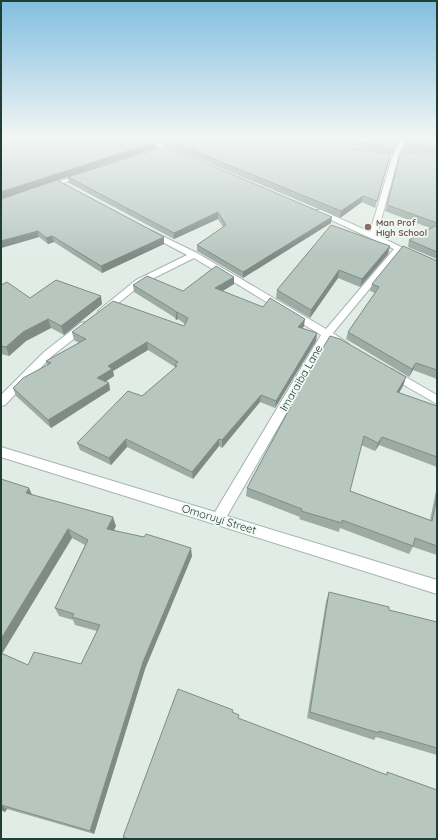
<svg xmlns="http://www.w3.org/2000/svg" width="438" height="840" viewBox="0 0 438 840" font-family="Quicksand,sans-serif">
  <rect width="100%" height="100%" fill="#e2ece7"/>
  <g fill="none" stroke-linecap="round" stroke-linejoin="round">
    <defs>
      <g id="minor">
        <path d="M142,139H149L180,152L175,153Z"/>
        <path d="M400,139H406L398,158L377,235L409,251L405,254L400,252L333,333L349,344L344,347L329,339L227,516L437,580V594L1,457V447L215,512L321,335L194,258L142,284L106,313H100L98,311L136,280L187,255L147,234V230H150L197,253L326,329L394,249L314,212L315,210H321L370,232L392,158Z"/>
        <path d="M81,174L86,175L47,189L41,188Z"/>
        <path d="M85,322L90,325L89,327L52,356L5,405L1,406V395L44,352L81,323Z"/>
        <path d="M392,369L437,395V404L388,376L387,373L388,370Z"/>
      </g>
    </defs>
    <!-- minor casing -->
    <use href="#minor" stroke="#a4b4ae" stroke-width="2"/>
    <!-- minor -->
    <use href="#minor" fill="#fff" fill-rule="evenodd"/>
  </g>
  <!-- wall -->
  <g fill="#9daba5" fill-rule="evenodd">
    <path d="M1,139L156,142V148L57,180L164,237V244L102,273L54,242L48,244L39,237L1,248Z"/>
    <path d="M152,139H316L389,160L375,208L362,202L340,218Z"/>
    <path d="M318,139H399L392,154Z"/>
    <path d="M437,139V154L403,150L404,144Z"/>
    <path d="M437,155V259L408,247L409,240L430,228L385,211L387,205Z"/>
    <path d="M68,177L331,223L243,278L197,251V245L223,227L218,219L174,239L69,183Z"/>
    <path d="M390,246L388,254L360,287L338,278L310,318L276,298L277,290Z"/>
    <path d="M437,261V379L413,370L409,377L346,339L348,332L375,293L370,291L372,284Z"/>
    <path d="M234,284L222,291L304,326L302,329L317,333L316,341L275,408L260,402L222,448L219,446L193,479L127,447L111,465L80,450L77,443L142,396L175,368V367L148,350L113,371L114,376L106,381L109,383L110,390L51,428L16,396L13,388L47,365L46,361L79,343L74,340L72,332L184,326L185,324L178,319L176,320L174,317L134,292L133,285L183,291Z"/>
    <path d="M1,285L30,298L102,304L64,335L51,328L26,341L9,356L1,354Z"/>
    <path d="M406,377L403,386L399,393L437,406V467L379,445L375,451L361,445L350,491L430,520L437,486V555L413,547L409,554L340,528L339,532L299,519L300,517L246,496L247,488L289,410V405Z"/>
    <path d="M1,479L31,494L116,526L114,530L192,556L145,669L94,834L7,809L5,812L1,810ZM72,538L85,545L55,608L59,616L73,620L75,625L97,631L81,664L28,665L2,654Z"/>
    <path d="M329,592L389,610L437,622V755L376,737L374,740L307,718L326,601Z"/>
  </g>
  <!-- shaded-wall -->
  <g fill="#808b86">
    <path d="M398,139H399L392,154L393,149Z"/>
    <path d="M156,142V148L1,199V192Z"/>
    <path d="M390,154L389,160L375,208L377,201Z"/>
    <path d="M363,196L362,202L340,218L341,211Z"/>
    <path d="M218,212V219L174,239V233Z"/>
    <path d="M332,217L331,223L243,278V272Z"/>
    <path d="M38,231L39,237L1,248V241Z"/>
    <path d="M52,236L54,242L48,244L46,238Z"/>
    <path d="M164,237V244L102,273L101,266Z"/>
    <path d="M390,246L388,254L360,287L362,279Z"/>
    <path d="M339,270L338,278L310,318L311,310Z"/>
    <path d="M234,277V284L215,296V288Z"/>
    <path d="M101,296L102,304L64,335L61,326Z"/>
    <path d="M176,312H177L178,319L176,320Z"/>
    <path d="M48,319L51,328L26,341L9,356L6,347L23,332Z"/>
    <path d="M305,319L304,326L297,335L298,327Z"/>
    <path d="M317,333L316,341L275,408L276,401Z"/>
    <path d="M147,342L148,350L113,371L114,376L99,386L97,378L108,366Z"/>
    <path d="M416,363L413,370L409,377L412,369Z"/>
    <path d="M406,377L403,386L394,401L397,392Z"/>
    <path d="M109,383L110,390L51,428L48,420Z"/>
    <path d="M261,395L260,402L222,448V440Z"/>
    <path d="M382,437L379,445L375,451L378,443Z"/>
    <path d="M126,439L127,447L111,465L109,458Z"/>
    <path d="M219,439V446L193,479L192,472Z"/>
    <path d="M29,488L33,497L26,493Z"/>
    <path d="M113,517L116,526L110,537L107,529Z"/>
    <path d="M68,529L72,538L1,655V639Z"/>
    <path d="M191,548L192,556L145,669L94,834L90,831L143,662Z"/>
    <path d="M1,805L7,809L5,812L1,810Z"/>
  </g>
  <!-- building -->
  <g fill="#b7c7c0" stroke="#808b86">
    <path d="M1,139H149L156,142L1,192Z"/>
    <path d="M165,139H316L346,147L390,154L377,201L363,196L341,211Z"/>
    <path d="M346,139H398L393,149Z"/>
    <path d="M407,139H437V148L404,144Z"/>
    <path d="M166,146L332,217L243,272L197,245L226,225L218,212L174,233L68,177Z"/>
    <path d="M401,151L437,155V223L387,205Z"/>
    <path d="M57,180L164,237L101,266L52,236L46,238L38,231L1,241V199Z"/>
    <path d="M331,225L390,246L362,279L339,270L311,310L277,290Z"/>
    <path d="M437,225V252L409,240Z"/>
    <path d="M403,246L437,261V370L416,363L412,369L348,332L379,287L372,284Z"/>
    <path d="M216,266L234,277L215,288L263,307L270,298L305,319L298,327L317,333L276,401L261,395L222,440L219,439L192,472L126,439L109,458L77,443L128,391L142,396L177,366L175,365L178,362L147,342L108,366L112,369L97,378L109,383L48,420L13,388L23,378L51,363L46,361L86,339L72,332L113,301L184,326L188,318L177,312H176L174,310L133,285L147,276L183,291Z"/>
    <path d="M56,280L101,296L61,326L48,319L23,332L6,347L1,346V285L7,282L30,298Z"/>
    <path d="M330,336L340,339L406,377L397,392L437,406V457L382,437L378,443L364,436L350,491L432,521L437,497V546L415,538L413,546L342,520V523L301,511L302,509L247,488L291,406L289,405Z"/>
    <path d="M1,479L29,488L26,493L113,517L107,529L144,537L146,534L191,548L143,662L90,831L1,805V653L28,665L34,652L81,664L100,625L72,617L74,614L55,608L88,540L68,529L1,639Z"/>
    <path d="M329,592L389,607V610L437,622V748L379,731V733L310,712Z"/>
    <path d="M178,689L233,710L232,712L239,715L238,718L387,775V772L437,790V839H128L123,837Z"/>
  </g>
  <!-- sky -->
  <linearGradient id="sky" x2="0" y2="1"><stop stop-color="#82bedf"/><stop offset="0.54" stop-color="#f2f6f4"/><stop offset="1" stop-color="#f2f6f4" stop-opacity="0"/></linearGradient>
  <rect width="438" height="256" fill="url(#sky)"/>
  <!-- markers -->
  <circle fill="#8d6e63" stroke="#f2f9f5" stroke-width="1.5" cx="368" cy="227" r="4"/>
  <g text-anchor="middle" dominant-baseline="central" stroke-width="3.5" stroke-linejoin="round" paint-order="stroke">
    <!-- far-education labels -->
    <g font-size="9" font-weight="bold" fill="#785e54" stroke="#f2f9f5" text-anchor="start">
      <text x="376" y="222">Man Prof<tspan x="376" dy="10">High School</tspan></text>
    </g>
    <!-- street labels -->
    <g font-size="11" fill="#213e34" stroke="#f2f9f5">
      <text transform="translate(301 378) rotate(-60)">Imaraiba Lane</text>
      <text transform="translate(219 519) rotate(17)">Omoruyi Street</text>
    </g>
  </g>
  <!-- border -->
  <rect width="438" height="840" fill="none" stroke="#213e34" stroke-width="4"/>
</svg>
